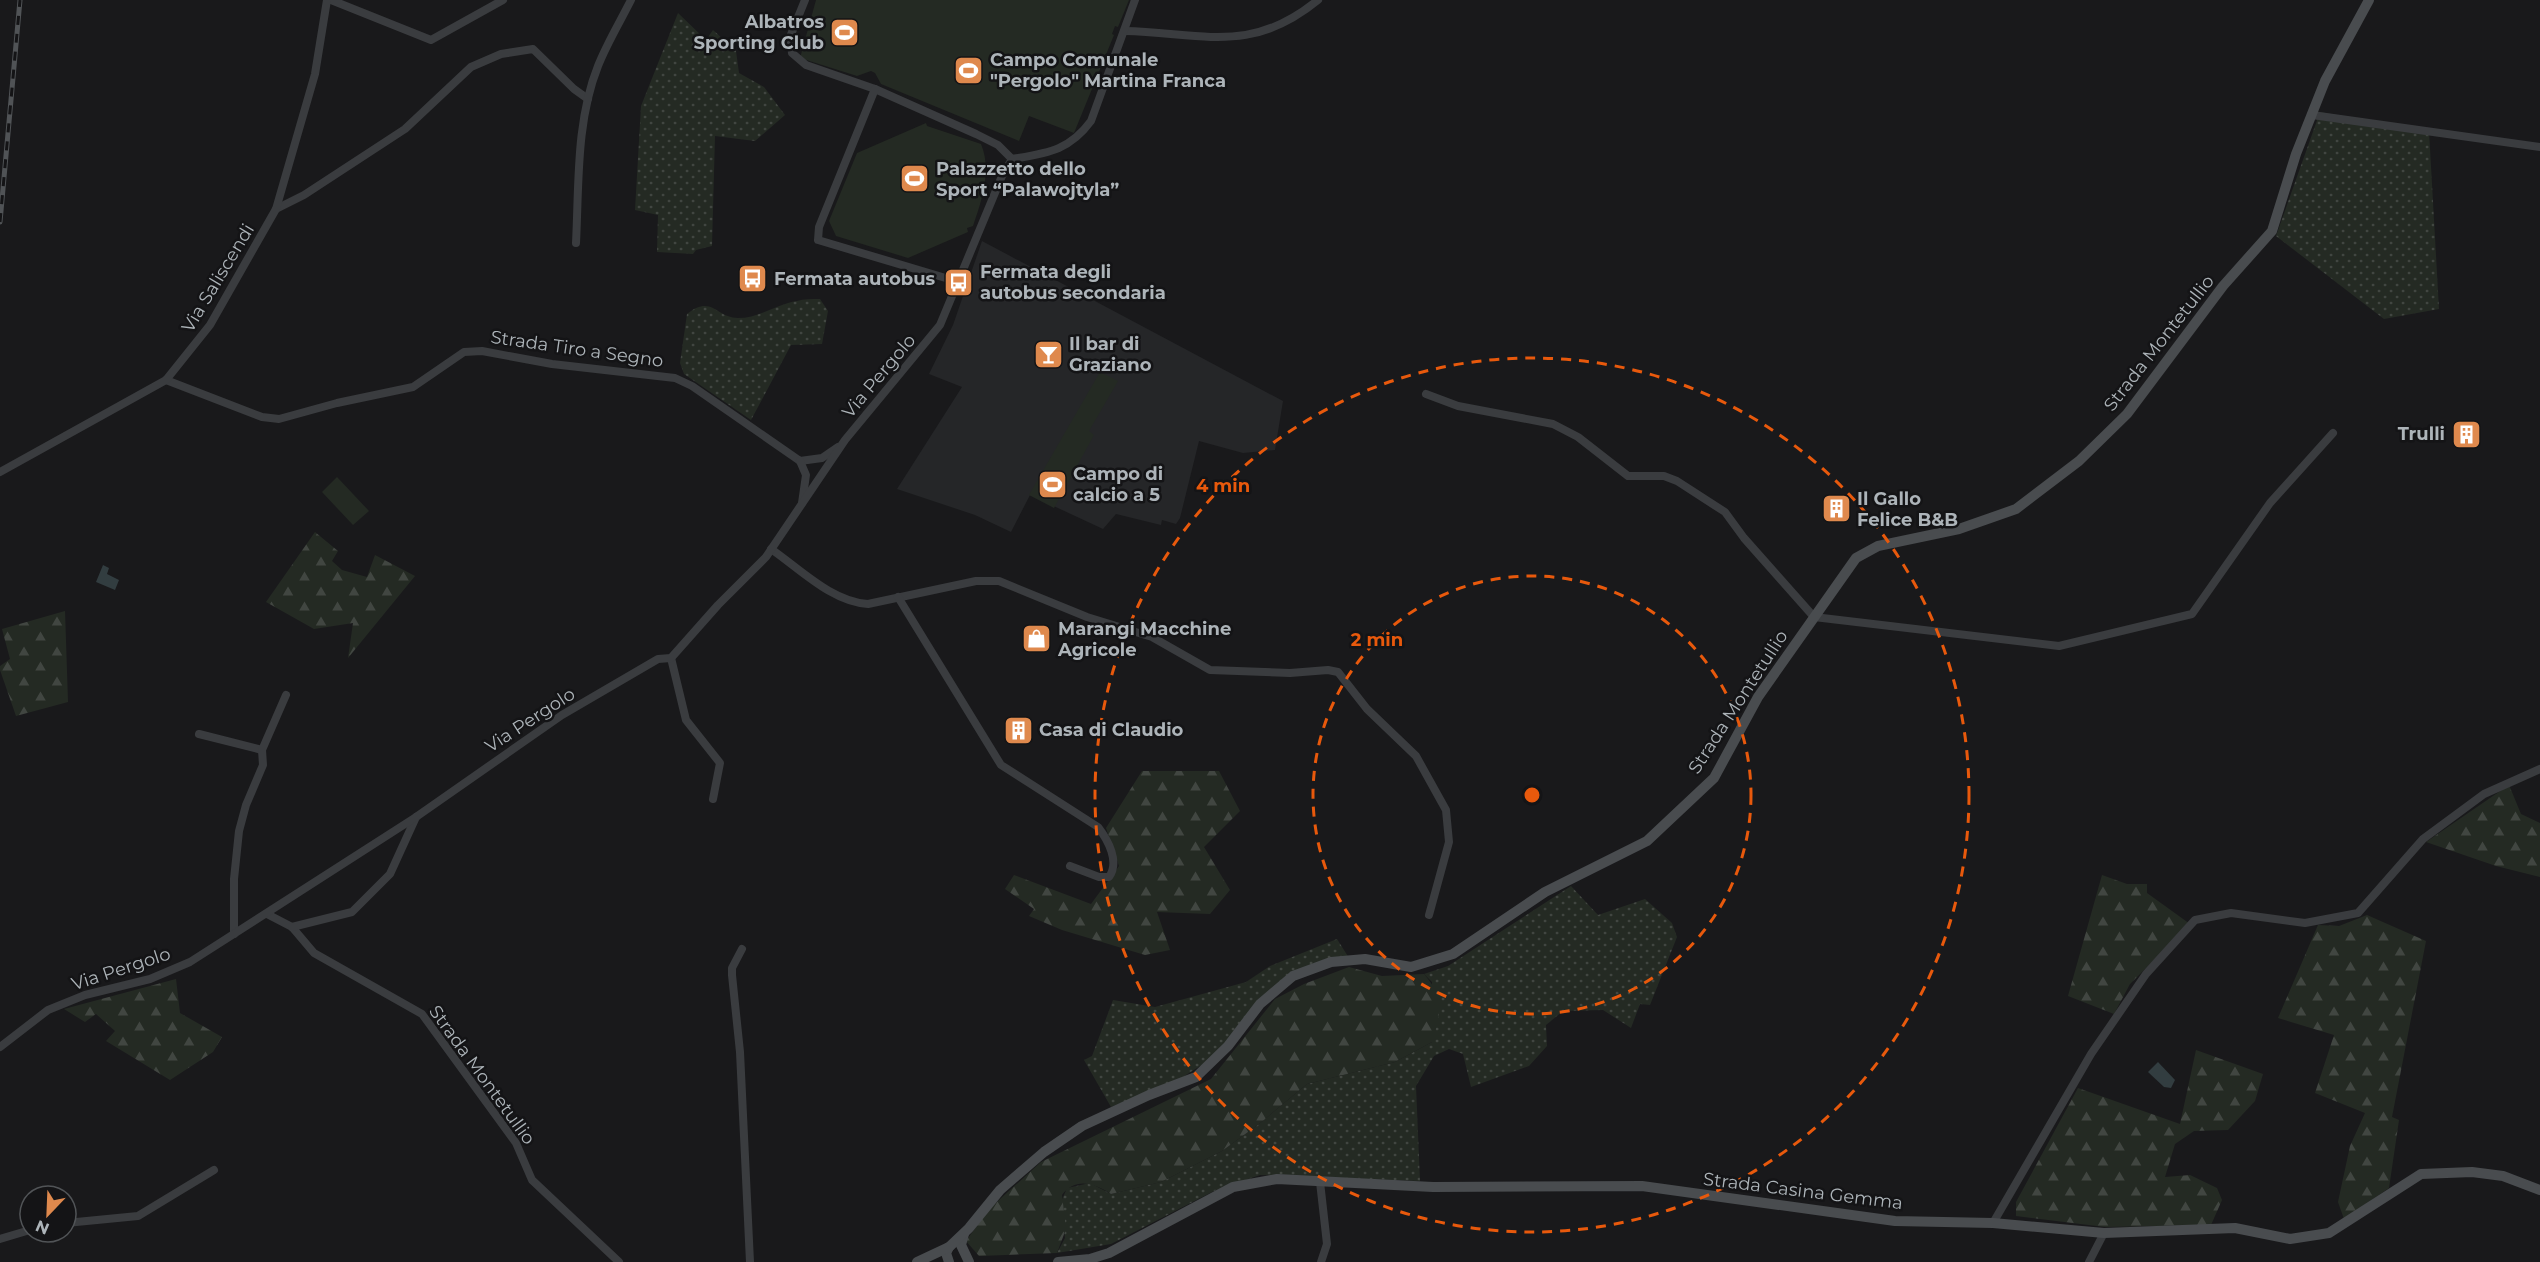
<svg xmlns="http://www.w3.org/2000/svg" width="2540" height="1262" viewBox="0 0 2540 1262" font-family="Montserrat,sans-serif">
  <defs>
    <pattern id="grass-dots" width="8" height="8" patternUnits="userSpaceOnUse" patternTransform="scale(1.5)"><rect width="8" height="8" fill="#242a23"/><path d="M2 2h.1M6 6h.1" fill="none" stroke="#414641" stroke-width="1.8" stroke-linecap="round"/></pattern>
    <pattern id="forest-firs" width="22" height="20" patternUnits="userSpaceOnUse" patternTransform="scale(1.5)"><rect width="22" height="20" fill="#242a23"/><path d="M5 1l3.5 6h-7zM16 11l3.5 6h-7z" fill="#414641"/></pattern>
  </defs>
  <rect width="100%" height="100%" fill="#19191b"/>
  <!-- built -->
  <path fill="#252628" d="M982,241L1283,401L1275,450L1243,453L1199,441L1180,518L1176,524L1162,520L1161,525L1116,514L1103,529L1030,495L1011,532L975,515L897,489L962,387L929,374L953,325Z"/>
  <!-- grass -->
  <g fill="url(#grass-dots)">
    <path d="M678,13L706,40L713,30L736,51L739,73L764,87L785,115L755,141L715,136L712,246L696,250L693,254L657,252L658,215L635,210L641,106Z"/>
    <path d="M2320,112L2429,131L2439,309L2384,319L2276,236Z"/>
    <path d="M820,299L828,311L822,344L791,345L751,420L684,374L680,363L687,314C712,294 716,318 738,318C759,318 777,304 797,301C804,299 812,299 820,299Z"/>
    <path d="M1571,886L1598,915L1645,899L1672,923L1677,937L1650,1005L1640,1004L1631,1028L1603,1010L1563,1011L1546,1025L1547,1046L1529,1066L1471,1087L1463,1054L1449,1049L1434,1056L1416,1086L1420,1181L1260,1175L1214,1191L1111,1244L1057,1253L1065,1238L1061,1202L1067,1188L1090,1183L1111,1194L1161,1182L1222,1151L1259,1124L1307,1084L1395,1062L1432,1042V982L1424,974L1448,966Z"/>
    <path d="M1337,939L1349,958L1281,984L1216,1056L1178,1080L1111,1107L1084,1060L1092,1056L1113,1000L1155,1007L1246,982L1270,966Z"/>
  </g>
  <!-- forest -->
  <g fill="url(#forest-firs)">
    <path d="M315,532L338,551L332,561L342,570L367,577L375,555L415,576L348,658L353,623L314,629L266,602Z"/>
    <path d="M65,611L68,702L16,716L0,670V666L10,659L2,629Z"/>
    <path d="M1142,771H1219L1240,811L1204,847L1230,890L1210,914L1157,912L1170,950L1145,955L1062,930L1029,916L1034,909L1005,889L1014,875L1091,904L1119,866L1106,828Z"/>
    <path d="M2509,785L2521,814L2540,823V877L2496,866L2426,842Z"/>
    <path d="M2102,875L2127,884H2147V893L2190,924L2130,984L2114,1014L2068,996Z"/>
    <path d="M2367,915L2426,941L2392,1117L2399,1120L2389,1188L2344,1219L2338,1202L2350,1146L2365,1113L2315,1093L2334,1035L2278,1018L2318,925L2339,926Z"/>
    <path d="M1349,967L1382,976L1424,974C1445,998 1441,1013 1432,1042L1395,1062L1307,1084L1259,1124L1222,1151L1161,1182L1111,1194C1094,1183 1075,1177 1062,1195L1066,1229L1057,1253L979,1256L966,1241L988,1210L1041,1162L1211,1079L1275,999L1304,984Z"/>
    <path d="M176,979L180,1013L222,1037L213,1052L170,1080L106,1041L115,1031L96,1014L85,1022L64,1009Z"/>
    <path d="M2196,1050L2263,1074L2255,1101L2228,1130L2194,1131L2175,1144L2165,1177L2190,1175L2217,1188L2222,1200L2211,1225L2105,1227L2016,1216V1202L2078,1088L2180,1124Z"/>
  </g>
  <!-- park -->
  <g fill="#242a23">
    <path d="M816,0H1129L1118,27L1115,26L1112,34L1114,35L1074,133L1029,116L1019,141L881,84L875,73L871,71L857,76L800,58Z"/>
    <path d="M926,123L927,126L981,144C992,170 982,200 973,226L967,228L968,232L908,258L836,236L829,221L857,153Z"/>
    <path d="M1100,372L1118,381L1089,431L1094,435L1054,508L1029,495Z"/>
    <path d="M337,477L369,511L353,525L322,492Z"/>
  </g>
  <!-- water -->
  <g fill="#323d40">
    <path d="M103,565L109,568L107,574L119,580L115,590L96,582Z"/>
    <path d="M2158,1062L2175,1080L2171,1088L2164,1087L2148,1072Z"/>
  </g>
  <g fill="none" stroke-linecap="round" stroke-linejoin="round">
    <!-- street -->
    <g stroke="#3a3c3f" stroke-width="8">
      <path d="M331,0L431,40L503,0"/>
      <path d="M805,0L790,37L792,53L806,65L875,89L976,134L998,145L1012,159"/>
      <path d="M1125,31C1203,33 1251,55 1318,0"/>
      <path d="M875,89L819,227L818,240L959,282"/>
      <path d="M2312,115L2540,147"/>
      <path d="M276,209L304,195L405,129L471,67L501,54L533,49L574,89L588,99"/>
      <path d="M576,243C579,184 576,121 598,66C607,43 620,22 631,0"/>
      <path d="M166,380L262,417L279,419L337,403L413,387L464,352L482,351L552,364L675,378L692,386L800,461L822,458L838,447"/>
      <path d="M1426,394L1458,406L1553,424L1578,437L1628,476H1664L1677,481L1725,512L1744,538L1814,617L2059,646L2192,614L2270,503L2333,433"/>
      <path d="M800,461L806,475L802,503"/>
      <path d="M0,472L166,380L210,325L276,209L315,74L327,0"/>
      <path d="M771,549C800,569 832,602 868,604L976,581H999L1087,617L1152,637L1210,670L1290,673L1328,670L1338,672L1367,709L1416,756L1446,810L1449,842L1429,915"/>
      <path d="M898,597L1001,765L1098,827C1108,840 1120,862 1109,877H1099L1070,866"/>
      <path d="M671,658L686,720L720,763L713,799"/>
      <path d="M199,734L262,750"/>
      <path d="M267,914L292,927L314,953L422,1014L516,1143L532,1180L619,1262"/>
      <path d="M292,927L352,912L390,874L416,817"/>
      <path d="M234,934V879L239,831L246,805L263,765L262,750L286,695"/>
      <path d="M742,949L732,968V975L740,1052L750,1262"/>
      <path d="M0,1047L48,1010L85,995L150,979L190,962L416,817L562,715L658,659L671,658L718,605L766,557L845,440L940,325L1002,176L1012,159C1047,153 1069,151 1091,121L1135,0"/>
      <path d="M1320,1182L1327,1244L1321,1262"/>
      <path d="M66,1223L138,1216L214,1170"/>
      <path d="M1993,1223L2091,1054L2146,974L2195,920L2231,913L2305,923L2358,913L2423,839L2484,794L2540,769"/>
      <path d="M0,1239L30,1230"/>
      <path d="M2089,1262L2104,1233"/>
    </g>
    <!-- secondary -->
    <g stroke="#494c4f" stroke-width="10">
      <path d="M964,1234L961,1245L969,1262"/>
      <path d="M949,1247L946,1253L949,1262"/>
      <path d="M917,1262L949,1247L969,1228L1000,1190L1044,1152L1082,1126L1149,1095L1196,1077L1228,1046L1260,1004L1293,976L1331,962L1365,959L1411,967L1453,954L1545,892L1647,841L1714,778L1758,697L1856,558L1878,546L1959,529L2016,509L2079,461L2127,414L2223,286L2272,231L2296,154L2325,81L2369,0"/>
      <path d="M1058,1262L1090,1259L1109,1253L1233,1187L1277,1179L1433,1187L1642,1186L1895,1221L1993,1223L2104,1233L2235,1228L2290,1239L2329,1233L2421,1174L2472,1172L2503,1176L2540,1190"/>
    </g>
    <defs>
      <path id="rail" d="M0,222L20,0"/>
    </defs>
    <!-- rail casing -->
    <use href="#rail" stroke="#505356" stroke-width="5"/>
    <!-- rail -->
    <use href="#rail" stroke="#141416" stroke-width="3" stroke-dasharray="9" stroke-linecap="butt"/>
  </g>
  <!-- distance rings -->
  <g fill="none" stroke="#e8590c" stroke-width="3" stroke-dasharray="10 8">
    <circle cx="1532" cy="795" r="219"/>
    <circle cx="1532" cy="795" r="437"/>
  </g>
  <!-- icons -->
  <defs>
    <symbol id="stadium-square" viewBox="-11 -11 22 22"><rect x="-9" y="-9" width="18" height="18" rx="4" fill="#df894d" stroke="#141416"/><path d="M0-5a6.5 5 0 1 0 0 10a6.5 5 0 1 0 0-10ZM-3.5-1.8h7v3.6h-7Z" fill="#fff"/></symbol>
    <symbol id="bus-square" viewBox="-11 -11 22 22"><rect x="-9" y="-9" width="18" height="18" rx="4" fill="#df894d" stroke="#141416"/><path d="M-5-6H5V4H4V6H2V4H-2V6H-4V4H-5ZM-3.5-4V0h7V-4ZM-3.5 1.2v1.5H-2V1.2ZM2 1.2v1.5H3.5V1.2Z" fill="#fff"/></symbol>
    <symbol id="bar-square" viewBox="-11 -11 22 22"><rect x="-9" y="-9" width="18" height="18" rx="4" fill="#df894d" stroke="#141416"/><path d="M-6-5H6L.8 .8V4.5H3.5V6h-7V4.5H-.8V.8Z" fill="#fff"/></symbol>
    <symbol id="building-square" viewBox="-11 -11 22 22"><rect x="-9" y="-9" width="18" height="18" rx="4" fill="#df894d" stroke="#141416"/><path d="M-4-6H4V6H1V3H-1V6H-4ZM-2.5-4.3h1.7v1.8h-1.7ZM.8-4.3h1.7v1.8H.8ZM-2.5-1h1.7V.8h-1.7ZM.8-1h1.7V.8H.8Z" fill="#fff"/></symbol>
    <symbol id="shop-square" viewBox="-11 -11 22 22"><rect x="-9" y="-9" width="18" height="18" rx="4" fill="#df894d" stroke="#141416"/><path d="M-5-2.5h2.3a2.7 3.5 0 0 1 5.4 0H5L5.5 6h-11ZM-1.5-2.5h3a1.5 2.3 0 0 0-3 0Z" fill="#fff"/></symbol>
  </defs>
  <g fill-rule="evenodd">
    <use href="#stadium-square" x="828" y="16" width="33" height="33"/>
    <use href="#stadium-square" x="952" y="54" width="33" height="33"/>
    <use href="#stadium-square" x="898" y="162" width="33" height="33"/>
    <use href="#bus-square" x="736" y="262" width="33" height="33"/>
    <use href="#bus-square" x="942" y="266" width="33" height="33"/>
    <use href="#bar-square" x="1032" y="338" width="33" height="33"/>
    <use href="#building-square" x="2450" y="418" width="33" height="33"/>
    <use href="#stadium-square" x="1036" y="468" width="33" height="33"/>
    <use href="#building-square" x="1820" y="492" width="33" height="33"/>
    <use href="#shop-square" x="1020" y="622" width="33" height="33"/>
    <use href="#building-square" x="1002" y="714" width="33" height="33"/>
  </g>
  <g text-anchor="middle" dominant-baseline="central" stroke-width="5" stroke-linejoin="round" paint-order="stroke">
    <!-- poi labels -->
    <g font-size="18" font-weight="bold" fill="#adb4b9" stroke="#141416" text-anchor="start">
      <text x="824" y="22" text-anchor="end">Albatros<tspan x="824" dy="21">Sporting Club</tspan></text>
      <text x="990" y="60">Campo Comunale<tspan x="990" dy="21">"Pergolo" Martina Franca</tspan></text>
      <text x="936" y="169">Palazzetto dello<tspan x="936" dy="21">Sport “Palawojtyla”</tspan></text>
      <text x="980" y="272">Fermata degli<tspan x="980" dy="21">autobus secondaria</tspan></text>
      <text x="774" y="279">Fermata autobus</text>
      <text x="1069" y="344">Il bar di<tspan x="1069" dy="21">Graziano</tspan></text>
      <text x="2445" y="434" text-anchor="end">Trulli</text>
      <text x="1073" y="474">Campo di<tspan x="1073" dy="21">calcio a 5</tspan></text>
      <text x="1857" y="499">Il Gallo<tspan x="1857" dy="21">Felice B&amp;B</tspan></text>
      <text x="1058" y="629">Marangi Macchine<tspan x="1058" dy="21">Agricole</tspan></text>
      <text x="1039" y="730">Casa di Claudio</text>
    </g>
    <!-- street labels -->
    <g font-size="18" fill="#adb4b9" stroke="#141416">
      <text transform="translate(218 278) rotate(-59)">Via Saliscendi</text>
      <text transform="translate(2159 343) rotate(-52)">Strada Montetullio</text>
      <text transform="translate(577 349) rotate(8)">Strada Tiro a Segno</text>
      <text transform="translate(879 376) rotate(-50)">Via Pergolo</text>
      <text transform="translate(1738 702) rotate(-57)">Strada Montetullio</text>
      <text transform="translate(530 720) rotate(-33)">Via Pergolo</text>
      <text transform="translate(121 969) rotate(-18)">Via Pergolo</text>
      <text transform="translate(482 1075) rotate(54)">Strada Montetullio</text>
      <text transform="translate(1803 1191) rotate(7)">Strada Casina Gemma</text>
    </g>
  </g>
  <circle cx="1532" cy="795" r="9" fill="#e8590c" stroke="#141416" stroke-width="3"/>
  <g font-size="18" text-anchor="middle" font-weight="bold" fill="#e8590c" stroke="#141416" stroke-width="5" stroke-linejoin="round" paint-order="stroke">
    <text x="1223" y="492">4 min</text>
    <text x="1377" y="646">2 min</text>
  </g>
  <!-- north arrow -->
  <g transform="translate(48 1214) rotate(203)"><circle r="28" fill="#141416" stroke="#515457" stroke-width="1.5"/>
  <path d="M0-4.5L10 22L0 15L-10 22Z" fill="#df894d"/>
  <text y="-9" font-size="16" font-weight="bold" text-anchor="middle" fill="#adb4b9">N</text>
  </g>
</svg>
